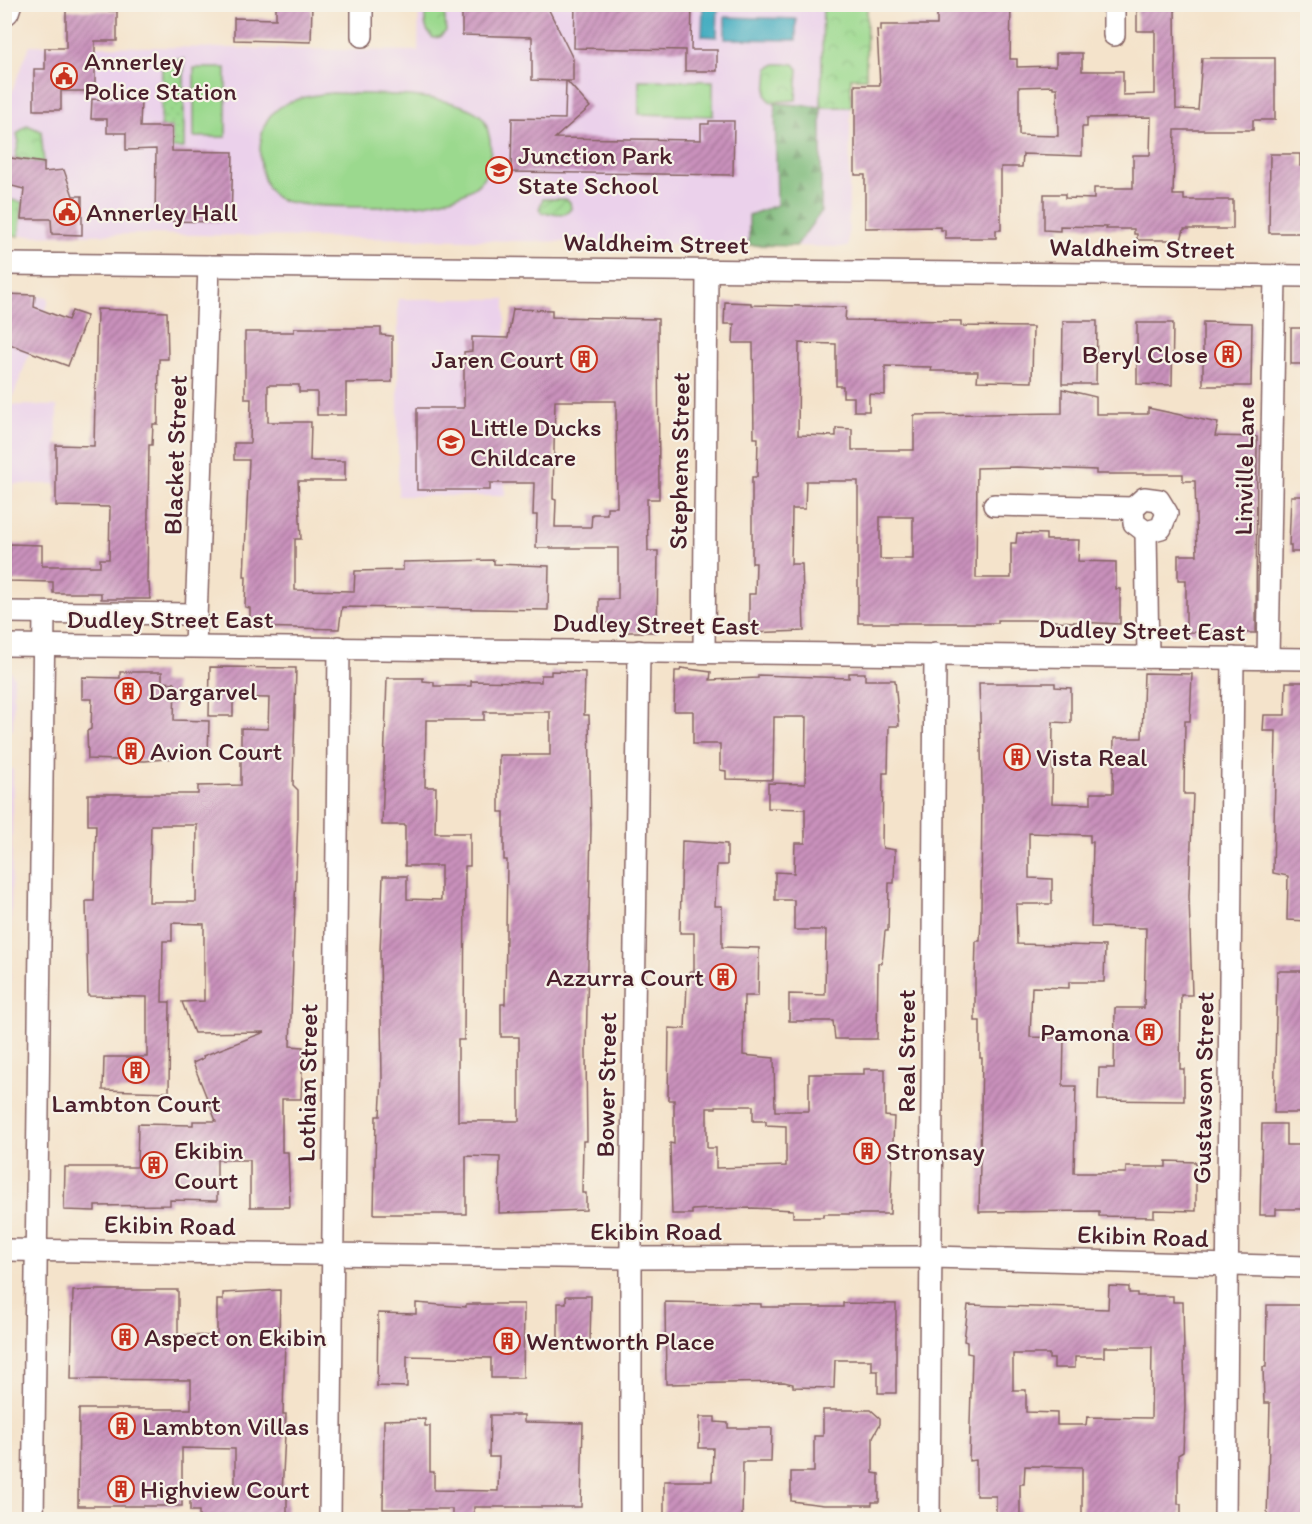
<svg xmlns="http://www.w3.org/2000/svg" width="1312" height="1524" viewBox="0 0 1312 1524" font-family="Itim,sans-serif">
  <defs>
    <pattern id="grass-dots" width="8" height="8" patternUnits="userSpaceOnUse" patternTransform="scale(1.5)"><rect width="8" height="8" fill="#9bd98e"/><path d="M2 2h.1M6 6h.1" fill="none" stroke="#87ba7b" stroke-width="1.8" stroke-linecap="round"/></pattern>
    <pattern id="forest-firs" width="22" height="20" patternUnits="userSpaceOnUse" patternTransform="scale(1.5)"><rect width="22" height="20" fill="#7cb979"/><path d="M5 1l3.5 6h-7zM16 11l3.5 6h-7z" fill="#689663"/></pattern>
    <pattern id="park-crowns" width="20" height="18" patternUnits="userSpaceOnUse" patternTransform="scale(1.5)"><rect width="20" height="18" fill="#9bd98e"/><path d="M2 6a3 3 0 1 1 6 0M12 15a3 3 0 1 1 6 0" fill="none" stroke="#87ba7b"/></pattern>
    <pattern id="garden-furrows" width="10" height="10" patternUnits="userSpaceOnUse" patternTransform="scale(1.5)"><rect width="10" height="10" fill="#9bd98e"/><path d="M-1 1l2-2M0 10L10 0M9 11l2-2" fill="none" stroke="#87ba7b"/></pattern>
    <pattern id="building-hatch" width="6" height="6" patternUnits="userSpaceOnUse" patternTransform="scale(1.5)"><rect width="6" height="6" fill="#c991bc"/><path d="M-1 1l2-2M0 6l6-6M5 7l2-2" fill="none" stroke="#a57699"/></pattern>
  </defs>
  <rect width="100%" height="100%" fill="#f7f3e8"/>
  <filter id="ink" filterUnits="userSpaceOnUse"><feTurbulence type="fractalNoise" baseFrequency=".0167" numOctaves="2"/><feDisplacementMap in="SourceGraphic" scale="12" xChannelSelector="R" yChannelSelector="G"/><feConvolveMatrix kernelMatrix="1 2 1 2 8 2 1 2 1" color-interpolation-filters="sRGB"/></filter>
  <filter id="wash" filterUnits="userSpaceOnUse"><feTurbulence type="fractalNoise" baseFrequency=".008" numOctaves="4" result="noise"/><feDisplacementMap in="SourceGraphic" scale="24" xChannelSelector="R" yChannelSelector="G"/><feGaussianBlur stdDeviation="1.35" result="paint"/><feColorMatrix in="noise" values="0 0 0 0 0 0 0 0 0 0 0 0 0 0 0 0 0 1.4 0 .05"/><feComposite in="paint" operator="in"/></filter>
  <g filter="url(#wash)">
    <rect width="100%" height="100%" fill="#f4e3cb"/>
    <!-- built -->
    <g fill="#ebd1eb">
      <path d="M419,5H867L866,78H851L848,247L147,234L5,236V109L30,45L418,51Z"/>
      <path d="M5,294L48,297V304L10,405L57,406L56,484H13L5,562Z"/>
      <rect x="398" y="299" width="107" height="197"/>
      <path d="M5,662L14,677L13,730H5Z"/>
      <path d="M5,769H13L10,983H4Z"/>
    </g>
    <!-- grass -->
    <path fill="url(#grass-dots)" stroke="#727c5c" stroke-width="1.5" d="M162,59H184V148H172V127H161Z"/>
    <!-- forest -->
    <path fill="url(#forest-firs)" stroke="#636c52" stroke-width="1.5" d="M775,103L821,107V212L796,246L749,245V215L777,205Z"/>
    <!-- park -->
    <g fill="url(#park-crowns)" stroke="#727c5c" stroke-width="1.5">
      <path d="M429,5H444L446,31L440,37L433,38C423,29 423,15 429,5Z"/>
      <path d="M823,5H867L866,78H851V107H821Z"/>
      <path d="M776,64H794L798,69L796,100L770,102L766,95L768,68Z"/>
      <path d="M27,125L41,131L44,163L15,158L19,142L17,134Z"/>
      <path d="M5,199L23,202L19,236H5Z"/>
    </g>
    <!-- garden -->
    <path fill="url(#garden-furrows)" stroke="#727c5c" stroke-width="1.5" d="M543,199H565L570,202L571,209L565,214L542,213L539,209Z"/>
    <!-- pitch -->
    <g fill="#9bd98e" stroke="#727c5c" stroke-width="1.5">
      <rect x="194" y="68" width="32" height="69"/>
      <path d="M639,80L713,81V116L639,114Z"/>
      <path d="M333,93C372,95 450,92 480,115C487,121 488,132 490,140C492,153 489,169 482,180C473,194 441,201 424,204C400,208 299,209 279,199C256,187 255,134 270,116C284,99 312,95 333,93Z"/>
    </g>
    <!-- water -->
    <g fill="#41abc0" stroke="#466576" stroke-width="1.5">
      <path d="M703,5H718L717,37L702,36Z"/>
      <path d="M725,17L796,19V40L725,39Z"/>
    </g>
    <g id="blocks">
      <!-- building -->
      <g fill="url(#building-hatch)" fill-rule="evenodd">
        <path d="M276,4H312L311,42L234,40V18L276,19Z"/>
        <path d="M462,4H546L573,59V81H567L590,107L555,138L701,140V124H709V121H734L733,175L511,172L512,118L565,119L566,81L532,80V37L462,35Z"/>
        <path d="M575,4H692L691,50H717V71H685V50L574,48Z"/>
        <path d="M958,4H1011L1010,59H1017V67L1056,66V53H1082V71H1123V95L1155,94V31H1137V4H1175L1176,109L1198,110L1202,58H1275V120H1253V130H1175L1173,195H1184V200H1233V229H1184L1181,240H1137V234H1134V229H1106L1107,227L1060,226V231L1044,230V194H1065V198L1094,199V188H1133V155H1150L1151,117L1087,118V127H1082V156L1023,154L1022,167H1001V230H996V238H945V230H941V227L865,228V175H855V85H880L877,30L881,31V25H937V11H958ZM1053,86V88H1057L1058,136L1019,135V87Z"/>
        <path d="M66,10L117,11V41H95V91H61V110H34V69H45V48H66Z"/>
        <path d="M92,99L141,101L140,127H172V151L233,152L231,222L155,221L156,149L126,150V133H107V119H91Z"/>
        <path d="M1270,154H1300V166H1308V233H1269Z"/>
        <path d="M4,157L44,163V172L64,170L73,196H82V235L52,234L51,219H21L24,189L4,184Z"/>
        <path d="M4,294L35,295L34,307L68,320L72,311L87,316L68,366L4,342Z"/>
        <path d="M725,302L751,303V305L846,307L845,320L961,321V326L1033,327L1032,382L977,381L978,371H931L932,367L885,366V395L869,394V411H854V397H843V386H836V344L799,343L798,435L836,436V428L852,429V450H914V415L1062,413V389L1096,397V414H1148V408L1218,423L1215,436L1257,437L1256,633L1186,632V580H1178V555H1197L1195,481H1183V474H1096V470L1016,467L977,468L976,578H1011V543H1016L1017,533L1046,534V540H1079L1078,561L1116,562V589H1120V624L1031,620H998V623H858V481H806L805,509H792L791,564H802L804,631L749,633V594H755L756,563H752V477H757L758,438H754L753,343H733L734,324H724ZM880,517H913V559H880Z"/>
        <path d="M97,309L167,312L168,359H159L158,424H153L152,445H149L147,583H149L150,599H101V593H53V582L9,581L10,544L42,545V566H100V559H109L110,507L56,506V445L94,446Z"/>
        <path d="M513,309L552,310V317L658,319L659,499H647L648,551H658L657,632H621V623H599V599H618V548H536L537,515H533L534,483H490V490H417V408H464V352L472,351V337L508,338ZM555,401H616L617,507H607V514H592L591,527H555L556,500L553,499Z"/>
        <path d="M1063,321H1097L1096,384H1062Z"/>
        <path d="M1203,322L1252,323L1251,386H1203Z"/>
        <path d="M1137,323H1173L1172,385L1137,384Z"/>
        <path d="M294,328H381V335L392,336V382L346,383V415H317V392H299V385H268V422H311L310,461H345V481H298L301,539H295V590L354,591L355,571L403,570V562L494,560V564L549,566L548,610L342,607L339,629L250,627V608L245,607L246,577H244L249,460H234V443H250L251,399H245V332H294Z"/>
        <rect x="1291" y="328" width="17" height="36"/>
        <path d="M1291,496H1308V552H1291V545H1289Z"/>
        <path d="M210,667L296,668L293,785L298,790V816L290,1046L303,1047L301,1099H282V1152H288L290,1207H250V1160H217V1201L170,1200V1205L95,1206V1211L64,1210L65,1167H137L138,1124L193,1125V1121H216L193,1063L204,1058L203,1056L265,1032L194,1033L182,1002L204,1001V924L172,923V941H163L162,1002H170L169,1092L103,1090L104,1057H147V997L88,996L86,901H94L96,825H88V794H198V786L241,785V728L268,729L269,698L233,697V716H209ZM151,825H197L196,902H149Z"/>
        <path d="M681,668L711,672L710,680L758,678V675L849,678V673H865V680H895L899,726H889L888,773H883L882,844L883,848L895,850L894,883H889L888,931H885L882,963H878L877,1039H835L833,1021H789V994L825,995L826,930H794V900H775V872L794,873L795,843H805V809L768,808V783L805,784L806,717H774L773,780L726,779V771L720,770V744H693V711H674L675,671H680Z"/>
        <path d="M551,671L585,672L584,715H589L591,829L586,1051L587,1141H583L582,1193H586V1210L499,1213L500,1157L466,1156V1214H374L376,1116H380L382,1078L380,953L383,876H407V899L441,900V866H405V825H382L387,678H423V681L434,682V686H471V681L541,682V675H551ZM484,712H550V755H499V812H504V860H507L505,1004H501V1037H519V1121H458V1040H464L465,866H470V833H435L436,787H425L426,720H484Z"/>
        <path d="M120,672H162V682L175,683L174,720L209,721L208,755L174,754V758L145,761L88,759L87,731L91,729L92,699H82V677L120,678Z"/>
        <path d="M1144,673L1192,674L1190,721H1185L1184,794H1193L1189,896L1192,995H1181L1180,1069H1184V1101L1098,1100L1099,1068H1114L1115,1008H1144L1146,928L1091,927L1093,842H1090V835L1029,833V878L1052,879V904H1016L1017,944L1105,946L1104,982H1069V988L1032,987L1030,1037L1064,1038L1063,1086H1076L1074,1173H1126V1167H1166V1161L1196,1162V1211L1154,1210V1217L1099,1216V1211L979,1212L982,1058H980V1021H975V977L976,941H980L981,916L982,783L979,683H1055V687L1071,688V723L1053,722L1052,803L1091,804V793H1113L1114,738H1142Z"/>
        <path d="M1286,682H1308V921L1287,920L1288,876L1273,873L1276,731H1263L1264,715H1285Z"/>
        <path d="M682,841L727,844V865H717L715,906H722V947L759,948L758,996H744L743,1055L774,1058L775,1111H809V1074H864V1069H885V1116L894,1117L890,1214H823V1217H793V1210L753,1208L710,1209L692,1210V1214H672L670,1143L674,1144V1100H668L669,1028L685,1029L687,983H690V971H694V933H680ZM716,1106H753V1121H766V1125L786,1126V1166L716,1168V1148H707V1108H716Z"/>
        <path d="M1277,971H1308V1113H1274Z"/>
        <path d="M1262,1124H1286V1145H1308V1209H1276V1215H1260Z"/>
        <path d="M1109,1286L1129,1287V1293H1137V1296H1173V1302H1183L1185,1406L1183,1452L1178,1455V1504H1181V1520H1082V1467L1025,1466L1024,1484H1020V1520H996V1496H976V1460L969,1461L972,1354L967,1353V1342L964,1341L968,1305L1108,1309ZM1104,1347H1152L1151,1418L1087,1417L1086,1425H1057V1413L1026,1412V1390H1013V1354H1049V1359H1054V1368H1075V1357H1104Z"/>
        <path d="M96,1290H178V1335L217,1336V1300H223V1293L280,1290L279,1337H285L283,1414H286L282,1494H287V1520H199V1511H190V1496H235V1449L182,1448V1506H78L79,1409H191V1380L71,1379L73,1291Z"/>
        <path d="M566,1296H591L590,1344H558V1303H566Z"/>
        <path d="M665,1302L761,1304V1307H843V1303L896,1304V1393H878V1371H872V1360H835L834,1388L793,1387V1384L784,1382L666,1384Z"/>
        <path d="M416,1303L466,1307V1304H524L523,1378H491V1358L407,1356V1387L377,1386L378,1313L416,1314Z"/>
        <path d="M1267,1305H1305L1304,1360H1308V1520H1267L1270,1403H1264L1263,1367H1266Z"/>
        <path d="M823,1410H871L880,1418V1424L873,1437V1473L879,1474V1502H872V1505H824L791,1501V1472H814V1436H823Z"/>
        <path d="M490,1415H524V1422L583,1423L581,1507H474V1518H452V1509H383L384,1420L425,1419V1426H430V1472H434V1490L498,1491L499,1457H489Z"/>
        <path d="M700,1417H715V1422L728,1423V1428H772L771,1462H743L742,1520H664V1481H712L713,1448H699Z"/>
      </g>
    </g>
  </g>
  <g filter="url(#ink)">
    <use href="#blocks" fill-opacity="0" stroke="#866463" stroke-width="1.5"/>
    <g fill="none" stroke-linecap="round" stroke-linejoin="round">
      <defs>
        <g id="minor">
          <path d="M1114,35V4"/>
          <path d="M362,36V4"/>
          <path d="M4,264L1308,276"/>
          <path d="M1144,498L1159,500L1167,513L1161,528L1146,532L1134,523L1133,508Z"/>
          <path d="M994,505L1133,508"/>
          <path d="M1146,532L1148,657"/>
          <path d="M4,612L195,614"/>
          <path d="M4,645L1308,659"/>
          <path d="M195,646L209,266"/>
          <path d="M704,651L707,271"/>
          <path d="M1268,658L1275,276"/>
          <path d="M4,1250L631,1258L932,1257L1308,1267"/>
          <path d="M33,1520L44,613"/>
          <path d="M330,1520L339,647"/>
          <path d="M631,1520V1233L639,651"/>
          <path d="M929,1520L935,654"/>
          <path d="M1225,1520L1233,658"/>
        </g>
        <path id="highway" d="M4,10L6,4"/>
      </defs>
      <!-- minor casing -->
      <use href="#minor" stroke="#866463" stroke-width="24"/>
      <!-- highway casing -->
      <use href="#highway" stroke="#866463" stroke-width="33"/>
      <!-- minor -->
      <use href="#minor" stroke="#fff" stroke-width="21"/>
      <!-- highway -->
      <use href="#highway" stroke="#fff" stroke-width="30"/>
    </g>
  </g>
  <!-- icons -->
  <defs>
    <symbol id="civic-ring" viewBox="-11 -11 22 22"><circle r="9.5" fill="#f7f3e8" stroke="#c8321e" stroke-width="1.5"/><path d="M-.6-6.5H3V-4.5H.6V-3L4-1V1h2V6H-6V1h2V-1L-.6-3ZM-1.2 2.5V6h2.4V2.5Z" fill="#c8321e"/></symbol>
    <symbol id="school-ring" viewBox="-11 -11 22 22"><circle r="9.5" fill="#f7f3e8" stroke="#c8321e" stroke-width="1.5"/><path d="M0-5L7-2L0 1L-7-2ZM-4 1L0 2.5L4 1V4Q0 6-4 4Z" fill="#c8321e"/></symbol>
    <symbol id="building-ring" viewBox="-11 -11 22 22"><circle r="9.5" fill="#f7f3e8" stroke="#c8321e" stroke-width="1.5"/><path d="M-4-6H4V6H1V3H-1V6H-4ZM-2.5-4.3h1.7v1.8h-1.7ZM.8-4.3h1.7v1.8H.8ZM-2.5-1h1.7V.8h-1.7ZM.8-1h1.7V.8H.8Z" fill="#c8321e"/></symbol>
  </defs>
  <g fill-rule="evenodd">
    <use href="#civic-ring" x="49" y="61" width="30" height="30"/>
    <use href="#school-ring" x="484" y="155" width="30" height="30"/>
    <use href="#civic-ring" x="52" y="197" width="30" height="30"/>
    <use href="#building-ring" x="1213" y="339" width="30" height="30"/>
    <use href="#building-ring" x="569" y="344" width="30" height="30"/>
    <use href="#school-ring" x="436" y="427" width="30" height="30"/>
    <use href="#building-ring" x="113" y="676" width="30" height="30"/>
    <use href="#building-ring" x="116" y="736" width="30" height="30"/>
    <use href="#building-ring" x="1002" y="742" width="30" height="30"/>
    <use href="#building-ring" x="708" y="962" width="30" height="30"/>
    <use href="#building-ring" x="1134" y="1017" width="30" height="30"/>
    <use href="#building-ring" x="121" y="1055" width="30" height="30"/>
    <use href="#building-ring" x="852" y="1136" width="30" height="30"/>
    <use href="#building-ring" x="139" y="1150" width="30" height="30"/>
    <use href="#building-ring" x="110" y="1322" width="30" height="30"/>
    <use href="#building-ring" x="492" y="1326" width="30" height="30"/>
    <use href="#building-ring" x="107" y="1411" width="30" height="30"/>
    <use href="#building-ring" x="106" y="1474" width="30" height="30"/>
  </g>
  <g text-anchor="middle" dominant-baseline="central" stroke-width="4.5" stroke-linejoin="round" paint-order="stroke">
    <!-- poi labels -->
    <g font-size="26" fill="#4a1f2b" stroke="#f7f3e8" text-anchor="start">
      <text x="84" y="61">Annerley<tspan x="84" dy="30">Police Station</tspan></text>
      <text x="518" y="155">Junction Park<tspan x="518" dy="30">State School</tspan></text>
      <text x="86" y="212">Annerley Hall</text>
      <text x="1208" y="354" text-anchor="end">Beryl Close</text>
      <text x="564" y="359" text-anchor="end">Jaren Court</text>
      <text x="470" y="427">Little Ducks<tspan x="470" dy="30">Childcare</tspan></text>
      <text x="148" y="691">Dargarvel</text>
      <text x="150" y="751">Avion Court</text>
      <text x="1036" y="757">Vista Real</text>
      <text x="704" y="977" text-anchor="end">Azzurra Court</text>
      <text x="1130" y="1032" text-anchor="end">Pamona</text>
      <text x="136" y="1103" text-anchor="middle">Lambton Court</text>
      <text x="174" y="1150">Ekibin<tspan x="174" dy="30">Court</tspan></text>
      <text x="886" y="1151">Stronsay</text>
      <text x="144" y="1337">Aspect on Ekibin</text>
      <text x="526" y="1341">Wentworth Place</text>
      <text x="142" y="1426">Lambton Villas</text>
      <text x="140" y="1489">Highview Court</text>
    </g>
    <!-- street labels -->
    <g font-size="26" fill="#4a1f2b" stroke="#f7f3e8">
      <text transform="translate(656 243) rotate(1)">Waldheim Street</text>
      <text transform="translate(1142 248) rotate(1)">Waldheim Street</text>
      <text transform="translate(175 455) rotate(-88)">Blacket Street</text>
      <text transform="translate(679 461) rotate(-89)">Stephens Street</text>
      <text transform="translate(1244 466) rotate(-89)">Linville Lane</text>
      <text x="170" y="619">Dudley Street East</text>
      <text transform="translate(656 624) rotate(1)">Dudley Street East</text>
      <text transform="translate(1142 630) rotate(1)">Dudley Street East</text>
      <text transform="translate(906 1051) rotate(-90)">Real Street</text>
      <text transform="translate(307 1083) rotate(-89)">Lothian Street</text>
      <text transform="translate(606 1085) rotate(-89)">Bower Street</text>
      <text transform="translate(1203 1088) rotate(-89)">Gustavson Street</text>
      <text transform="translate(170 1225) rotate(1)">Ekibin Road</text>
      <text x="656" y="1231">Ekibin Road</text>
      <text transform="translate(1143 1236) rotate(2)">Ekibin Road</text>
    </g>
  </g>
  <!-- margin -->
  <rect width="1312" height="1524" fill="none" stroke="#f7f3e8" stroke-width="24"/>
</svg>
